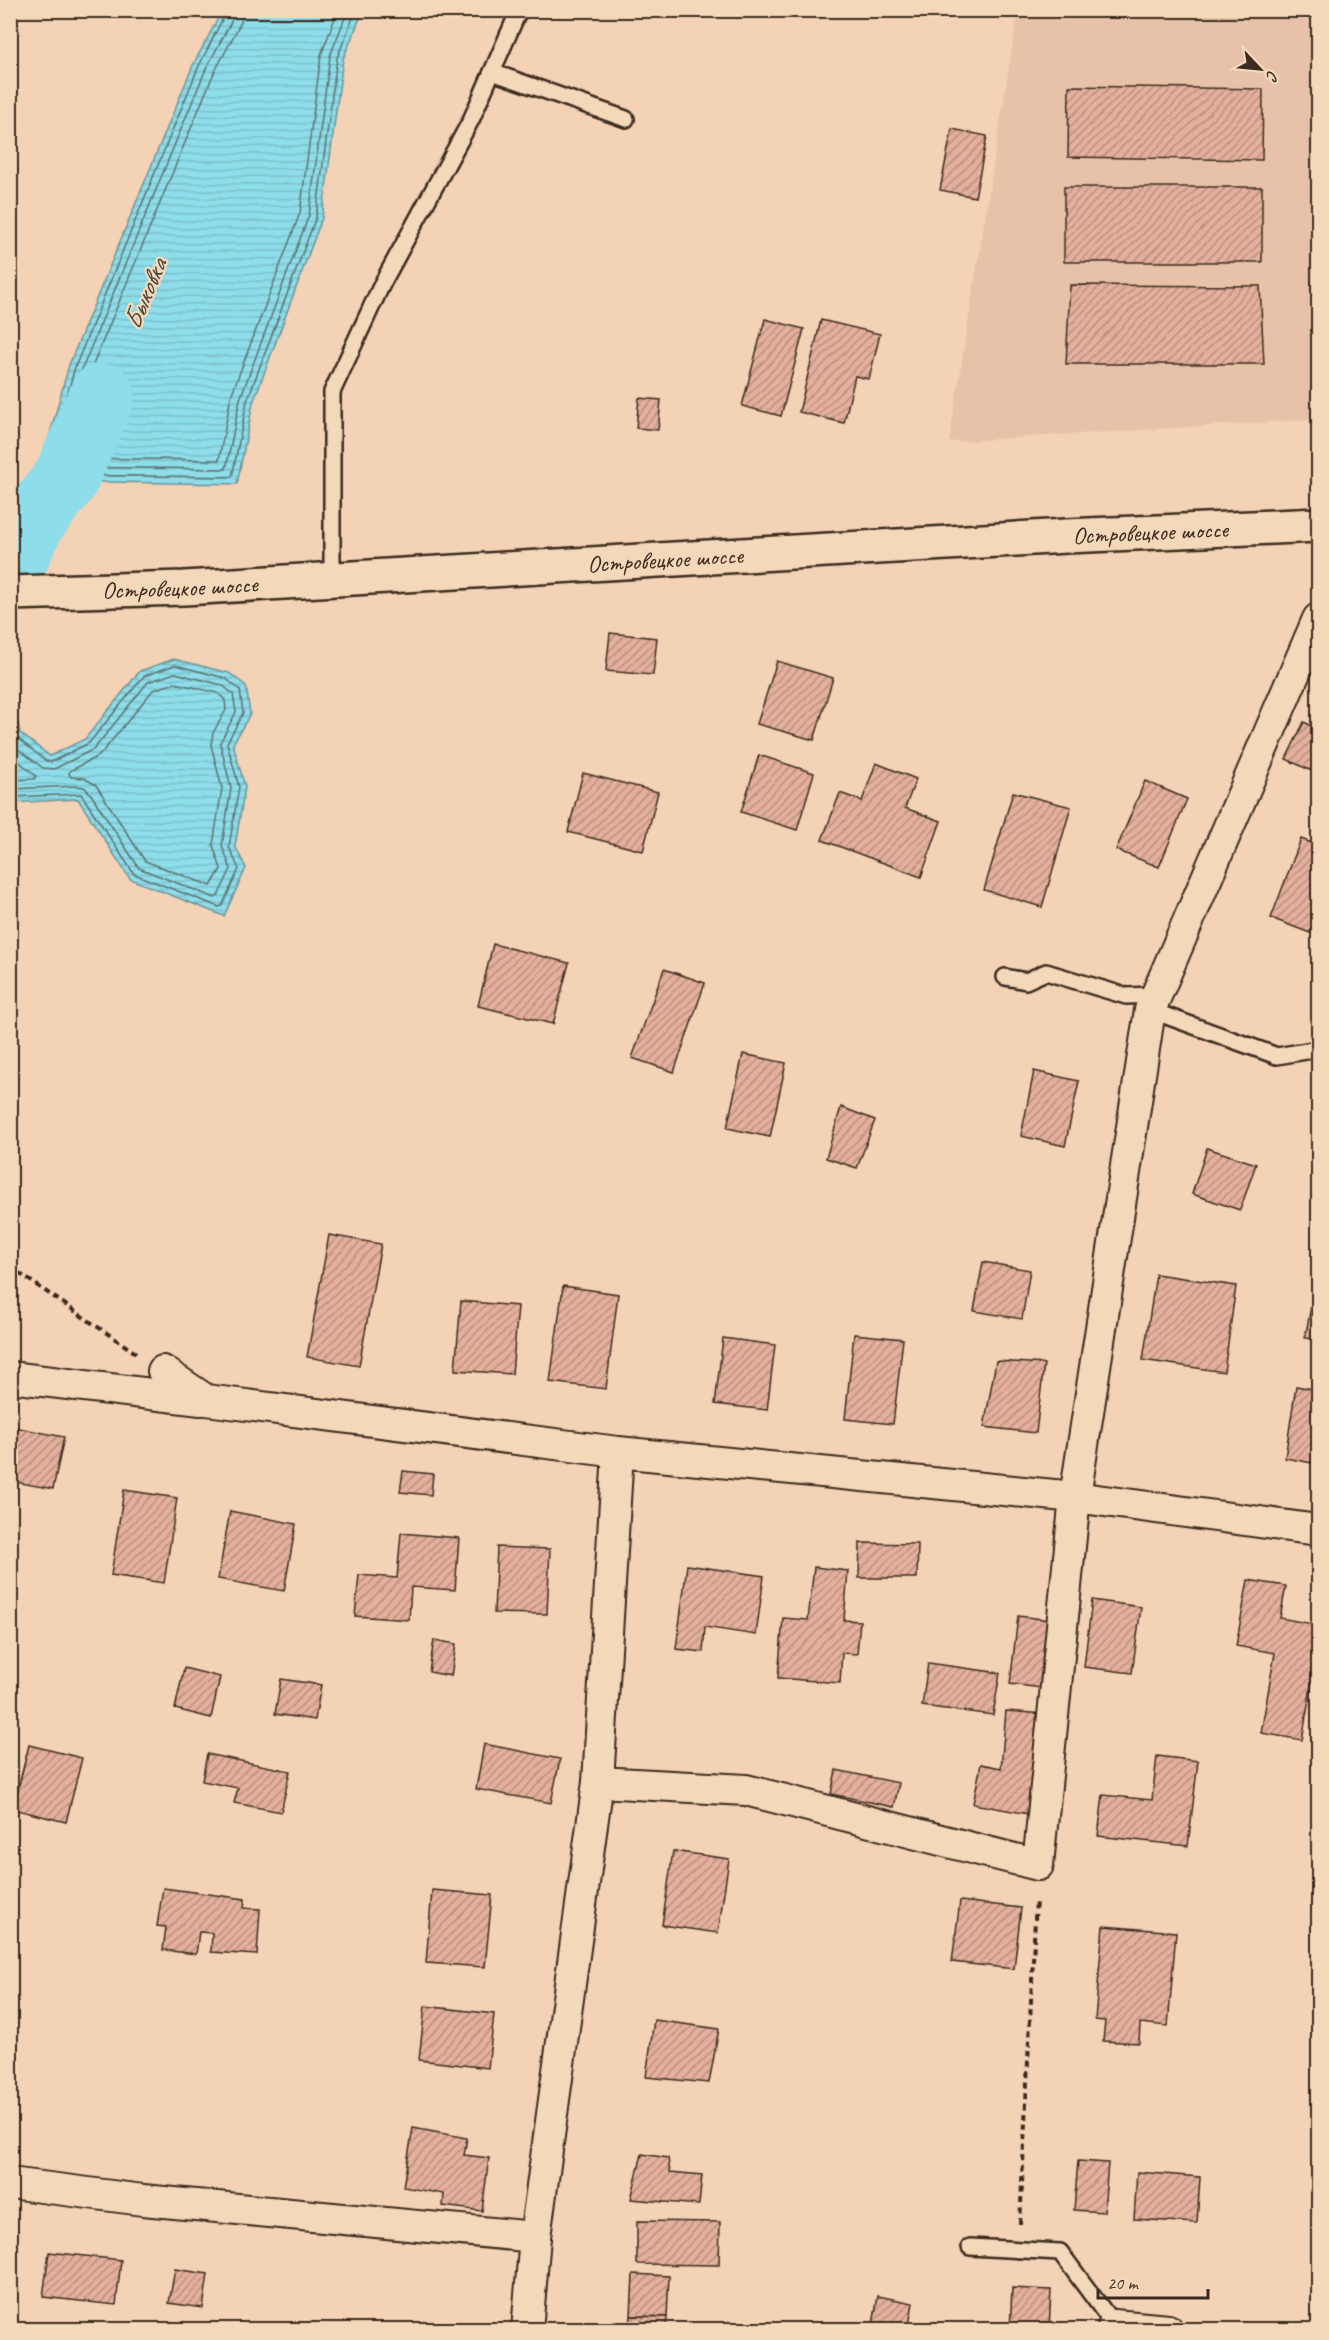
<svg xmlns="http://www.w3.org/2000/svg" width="1329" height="2340" viewBox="0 0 1329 2340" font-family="Caveat,sans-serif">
  <defs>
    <pattern id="water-rules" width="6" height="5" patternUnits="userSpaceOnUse" patternTransform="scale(1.5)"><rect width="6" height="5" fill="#8dddea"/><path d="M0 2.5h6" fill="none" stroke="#7bbec8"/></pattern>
    <pattern id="building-hatch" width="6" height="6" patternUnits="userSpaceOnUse" patternTransform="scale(1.5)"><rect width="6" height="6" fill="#e4af9c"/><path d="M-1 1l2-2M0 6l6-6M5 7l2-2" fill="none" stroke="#ba8f7f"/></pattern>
  </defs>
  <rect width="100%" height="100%" fill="#f3d2b6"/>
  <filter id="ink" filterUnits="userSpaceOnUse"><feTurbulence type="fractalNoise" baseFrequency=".0167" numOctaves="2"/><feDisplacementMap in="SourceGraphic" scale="12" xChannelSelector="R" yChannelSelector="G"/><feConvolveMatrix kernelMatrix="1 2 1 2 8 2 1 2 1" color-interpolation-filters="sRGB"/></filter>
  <g filter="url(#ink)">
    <!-- built -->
    <path fill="#e7c2a8" d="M1018,11H1318V419L949,442Z"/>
    <!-- water -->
    <g fill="url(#water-rules)" stroke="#6c9598" stroke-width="1.5">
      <path d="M222,11H363L343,59L322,218L253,403L237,484L37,481L69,365L193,65Z"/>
      <path d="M174,659L229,673L246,686L250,714L233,744L245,787L235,846L246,868L224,916L130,879L78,799L11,803V687L20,733L50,756L85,739L140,671Z"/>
    </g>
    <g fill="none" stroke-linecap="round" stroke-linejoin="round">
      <!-- shore -->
      <g stroke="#5c7270" stroke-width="1.5">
        <path d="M227,10L198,68L75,367L46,471L48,475L232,477L247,401L316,217L337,58L356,10"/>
        <path d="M235,10L233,18L205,71L82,369L56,463L58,467L226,469L240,399L309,215L330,56L348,10"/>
        <path d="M244,10L241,22L213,75L90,372L68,454L69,458L219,460L231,396L300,213L321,55L338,10"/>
        <path d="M175,683L218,693L225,700L226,710L213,733L211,745L222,788L213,845L221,869L211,886L145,861L96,785L84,778L71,777L69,774L70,771L100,755L153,690Z"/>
        <path d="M10,718L15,736L46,761L51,762L89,743L144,676L175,665L225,678L240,690L243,713L227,743L239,787L229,847L239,869L222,906L219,907L134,874L81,794L10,797"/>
        <path d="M10,743L43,768L54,769L94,749L148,682L175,673L222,685L233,694L236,712L220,743L231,788L222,846L231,869L218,896L215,898L139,868L90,793L84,787L77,786L10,789"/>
        <path d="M10,754L36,776L34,779L10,780"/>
      </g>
      <!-- river -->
      <path stroke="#8dddea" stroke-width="66" d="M10,570L32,522L65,480L102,396"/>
    </g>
    <!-- building -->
    <g fill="url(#building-hatch)" stroke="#3b2a1e" stroke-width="1.5">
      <path d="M1069,86L1263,89L1262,160L1068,157Z"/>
      <path d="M952,129L987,136L975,197L940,190Z"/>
      <rect x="1064" y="187" width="198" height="75"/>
      <path d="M1070,285L1260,286L1264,364H1066Z"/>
      <path d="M765,319L804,329L781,416L742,406Z"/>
      <path d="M821,320L880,334L869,379L855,376L844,423L799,412Z"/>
      <path d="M639,398L661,400L658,430L636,428Z"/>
      <path d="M610,633L657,638L653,675L606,671Z"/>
      <path d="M777,661L833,678L814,740L757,724Z"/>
      <path d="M1304,722L1318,729V774L1286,759Z"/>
      <path d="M759,755L814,773L797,830L741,812Z"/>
      <path d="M876,763L916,779L905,808L941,821L921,877L822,840L840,793L862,801Z"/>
      <path d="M583,773L658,792L643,851L568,832Z"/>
      <path d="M1145,781L1187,799L1159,867L1116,850Z"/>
      <path d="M1013,792L1071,807L1042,907L984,890Z"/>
      <path d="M1301,839L1318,845V909L1310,933L1271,918Z"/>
      <path d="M493,944L569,963L553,1024L478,1006Z"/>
      <path d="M664,969L705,983L674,1072L632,1058Z"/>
      <path d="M743,1054L786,1063L770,1137L727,1128Z"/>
      <path d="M1034,1071L1079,1081L1065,1146L1021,1136Z"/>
      <path d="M841,1107L875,1120L857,1168L826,1158Z"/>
      <path d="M1207,1148L1256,1164L1240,1210L1192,1194Z"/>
      <path d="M329,1235L381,1244L359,1366L307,1357Z"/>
      <path d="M983,1262L1030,1270L1022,1319L974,1311Z"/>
      <path d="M1318,1271V1340L1305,1338Z"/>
      <path d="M1156,1274L1236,1286L1224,1372L1143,1360Z"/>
      <path d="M563,1286L618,1294L606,1389L550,1382Z"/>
      <path d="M461,1301L518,1306L512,1374L455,1370Z"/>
      <path d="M854,1334L903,1339L893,1424L845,1419Z"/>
      <path d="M723,1338L775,1345L767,1410L715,1404Z"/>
      <path d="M996,1361L1044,1364L1036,1433L984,1427Z"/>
      <path d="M1296,1386L1318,1390V1464L1285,1458Z"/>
      <path d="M14,1427L64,1437L53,1489L10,1481V1442Z"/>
      <path d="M403,1471L433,1474L431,1495L400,1492Z"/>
      <path d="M124,1490L177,1498L164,1583L111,1575Z"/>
      <path d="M230,1511L296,1524L284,1591L218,1579Z"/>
      <path d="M401,1533L459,1538L455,1590L411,1587L409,1620L355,1616L359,1575L397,1578Z"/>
      <path d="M860,1543L918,1544L917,1578H859Z"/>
      <path d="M497,1547L550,1549L547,1614L494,1613Z"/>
      <path d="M687,1565L764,1576L756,1635L705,1627L703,1652L676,1649Z"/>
      <path d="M814,1567L848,1571L844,1620L860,1621L857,1654L842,1653L840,1683L778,1678L783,1618L808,1620Z"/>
      <path d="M1248,1580L1286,1586L1280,1618L1318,1625V1647L1302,1740L1261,1733L1275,1653L1236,1646Z"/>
      <path d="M1092,1600L1141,1607L1132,1673L1084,1667Z"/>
      <path d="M1018,1616L1058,1621L1050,1689L1010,1684Z"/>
      <path d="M434,1640L456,1644L451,1676L429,1672Z"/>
      <path d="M928,1663L1000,1673L993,1715L922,1706Z"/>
      <path d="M184,1668L220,1677L211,1718L175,1709Z"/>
      <path d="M281,1679L321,1685L315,1720L275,1714Z"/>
      <path d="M1006,1711L1045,1714L1040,1816L973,1804L981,1764L1001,1768Z"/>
      <path d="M484,1744L560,1759L551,1803L476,1789Z"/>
      <path d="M29,1745L82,1758L66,1822L13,1809Z"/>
      <path d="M207,1754L290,1771L281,1812L234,1803L238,1788L202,1781Z"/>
      <path d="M1157,1756L1198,1761L1188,1846L1098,1836L1103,1795L1152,1800Z"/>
      <path d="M836,1770L899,1783L894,1807L831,1794Z"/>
      <path d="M673,1851L729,1859L718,1933L662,1925Z"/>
      <path d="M163,1888L245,1899L244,1908L260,1909L257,1955L211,1952L212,1933L199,1932L196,1954L163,1950L166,1927L157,1926Z"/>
      <path d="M432,1890L492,1895L485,1967L426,1963Z"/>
      <path d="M960,1901L1021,1908L1014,1969L952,1962Z"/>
      <path d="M1103,1926L1176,1932L1168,2026L1140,2023L1139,2043L1103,2041L1105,2021L1095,2020Z"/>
      <path d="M425,2006L494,2014L488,2068L419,2060Z"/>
      <path d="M654,2020L719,2029L709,2083L646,2077Z"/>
      <path d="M413,2128L467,2138L464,2155L489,2158L482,2211L443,2206L444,2194L403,2187Z"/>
      <path d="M642,2154L668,2158L670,2172L702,2175L699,2205L631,2199Z"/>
      <path d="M1078,2161L1108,2163L1104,2212L1074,2210Z"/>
      <path d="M1137,2172L1200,2177L1197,2223L1134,2219Z"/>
      <path d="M637,2221L720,2222L719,2265L637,2264Z"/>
      <path d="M49,2252L121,2260L116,2305L43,2297Z"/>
      <path d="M175,2269L208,2274L203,2308L169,2303Z"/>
      <path d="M633,2274L669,2276L667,2317L631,2316Z"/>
      <path d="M1012,2288L1051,2290L1049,2330H1010Z"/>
      <path d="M878,2296L913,2303L908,2330H872Z"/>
      <path d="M631,2316L667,2317L666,2330H629Z"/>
      <path d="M391,2327L417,2330H390Z"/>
    </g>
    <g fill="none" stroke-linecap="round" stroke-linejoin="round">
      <defs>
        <g id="service">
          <path d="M492,72L626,119"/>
          <path d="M332,578V392L382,284L471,120L519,10"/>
          <path d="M1005,977L1026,981L1046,972L1126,996L1155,995"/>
          <path d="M1150,1010L1277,1056L1318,1049"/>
          <path d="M970,2247L1060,2252L1114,2325"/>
        </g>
        <g id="minor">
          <path d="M163,1371L206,1400L618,1452L1075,1497L1318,1530"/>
          <path d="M10,1377L201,1400"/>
          <path d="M598,1782L746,1790L1038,1865L1075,1497L1150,1010L1318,619"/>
          <path d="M10,2183L143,2200L535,2237"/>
          <path d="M527,2330L535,2237L598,1782L618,1452"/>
          <path d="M1112,2330L1114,2325L1168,2330"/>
        </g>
        <g id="secondary">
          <path id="s1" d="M10,593L184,588L1066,536L1318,525"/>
        </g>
      </defs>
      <!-- service casing -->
      <use href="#service" stroke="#3b2a1e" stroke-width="20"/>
      <!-- minor casing -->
      <use href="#minor" stroke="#3b2a1e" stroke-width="34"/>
      <!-- secondary casing -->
      <use href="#secondary" stroke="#3b2a1e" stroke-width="38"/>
      <!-- path -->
      <g stroke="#3b2a1e" stroke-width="4" stroke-dasharray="6 4.5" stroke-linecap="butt">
        <path d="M10,1267L136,1353"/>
        <path d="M1020,2224L1036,1899"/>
      </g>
      <!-- service -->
      <use href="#service" stroke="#f4d8ba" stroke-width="15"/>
      <!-- minor -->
      <use href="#minor" stroke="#f4d8ba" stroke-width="30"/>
      <!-- secondary -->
      <use href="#secondary" stroke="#f4d8ba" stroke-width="33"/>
    </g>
  </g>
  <g text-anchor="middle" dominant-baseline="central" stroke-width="4.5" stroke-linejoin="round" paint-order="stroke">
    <!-- street labels -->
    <g font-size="24" fill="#3b2a1e" stroke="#f4d8ba">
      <text stroke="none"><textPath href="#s1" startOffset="1142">Островецкое шоссе</textPath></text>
      <text stroke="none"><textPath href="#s1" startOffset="656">Островецкое шоссе</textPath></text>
      <text stroke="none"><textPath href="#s1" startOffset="170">Островецкое шоссе</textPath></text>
    </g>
    <!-- water labels -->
    <g font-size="26" font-style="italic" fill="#47453d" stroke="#f4d8ba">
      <text transform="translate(145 294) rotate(-67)">Быковка</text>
    </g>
  </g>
  <!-- margin -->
  <rect width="1329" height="2340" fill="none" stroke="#f4d8ba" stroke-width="36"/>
  <rect x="18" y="18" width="1293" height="2304" fill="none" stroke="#3b2a1e" stroke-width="2" filter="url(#ink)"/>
  <!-- north arrow -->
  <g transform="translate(1260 69) rotate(116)" stroke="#f4d8ba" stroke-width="4.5" paint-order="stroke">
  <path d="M0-4.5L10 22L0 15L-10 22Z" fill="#3b2a1e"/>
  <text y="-9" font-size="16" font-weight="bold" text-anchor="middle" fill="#3b2a1e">С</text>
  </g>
  <!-- scale -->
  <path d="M1098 2289v9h110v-9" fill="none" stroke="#3b2a1e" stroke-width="3"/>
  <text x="1107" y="2289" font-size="18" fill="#3b2a1e" stroke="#f4d8ba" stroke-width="4.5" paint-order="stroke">20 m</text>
</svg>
